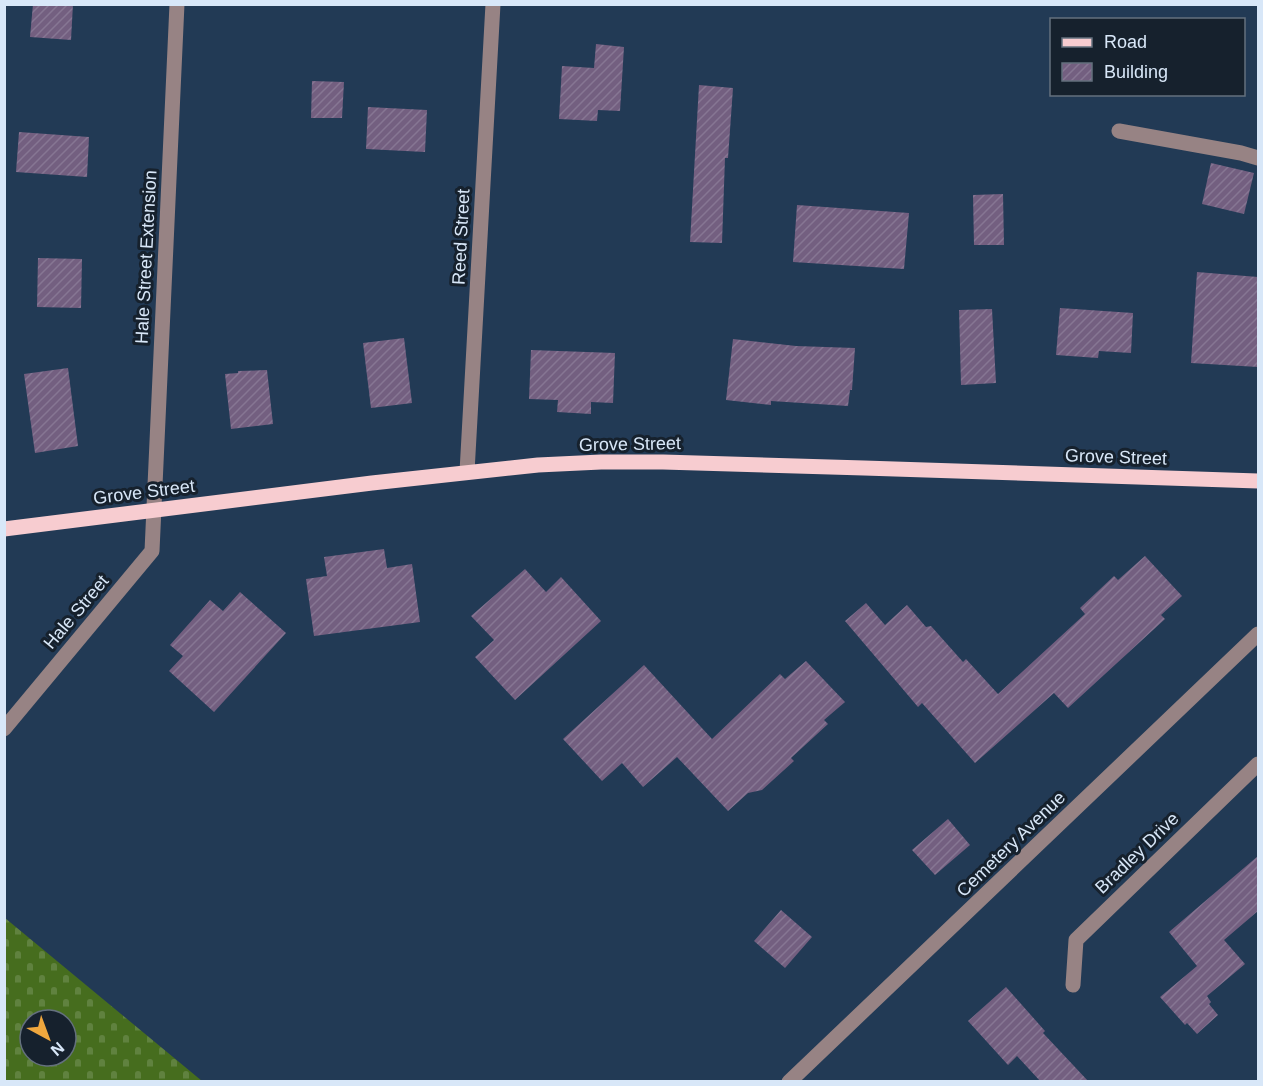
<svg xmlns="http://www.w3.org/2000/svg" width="1263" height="1086" viewBox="0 0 1263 1086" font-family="Arial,sans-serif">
  <defs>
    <pattern id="cemetery-stones" width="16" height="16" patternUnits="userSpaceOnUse" patternTransform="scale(1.5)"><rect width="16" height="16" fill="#466d1e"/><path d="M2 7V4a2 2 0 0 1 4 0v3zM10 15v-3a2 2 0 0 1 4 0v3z" fill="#60823f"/></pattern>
    <pattern id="building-hatch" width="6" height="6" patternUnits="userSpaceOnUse" patternTransform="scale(1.5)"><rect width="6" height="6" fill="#735f80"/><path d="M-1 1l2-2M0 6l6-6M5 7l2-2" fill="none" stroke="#867693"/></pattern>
  </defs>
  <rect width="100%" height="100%" fill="#223a55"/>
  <!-- cemetery -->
  <path fill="url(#cemetery-stones)" fill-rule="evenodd" d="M5,918L202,1081H5ZM30,1020H66V1056H30Z"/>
  <!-- building -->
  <g fill="url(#building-hatch)">
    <path d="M33,4H73L71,40L30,37Z"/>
    <path d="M596,44L624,47L620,111L598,110L597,121L559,119L562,66L594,68Z"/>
    <path d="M312,81L344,82L342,118H311Z"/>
    <path d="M699,85L733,88L728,158H725L722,243L690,242Z"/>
    <path d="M368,107L427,110L425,152L366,149Z"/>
    <path d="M19,132L89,137L87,177L16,172Z"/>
    <path d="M1211,163L1254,173L1244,214L1202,204Z"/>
    <path d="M1003,194L1004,245H974L973,195Z"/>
    <path d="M797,205L909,213L904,269L793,262Z"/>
    <path d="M38,258L82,259L81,308L37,307Z"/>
    <path d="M1197,272L1258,277V367L1191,363Z"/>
    <path d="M1060,308L1133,313L1131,353L1099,351L1098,358L1056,355Z"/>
    <path d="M992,309L996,383L961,385L959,310Z"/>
    <path d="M404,338L412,403L371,408L363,343Z"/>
    <path d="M733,339L796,346L855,348L852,390H850L848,406L771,401V405L726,400Z"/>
    <path d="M531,350L615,353L613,403L591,402V414L557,412L558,400L529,399Z"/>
    <path d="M68,368L78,446L35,453L24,374Z"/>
    <path d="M267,370L273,424L231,429L225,374L238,373V371Z"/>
    <path d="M384,549L387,568L412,564L420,622L314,636L306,579L327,576L324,557Z"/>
    <path d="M1145,556L1182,596L1161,615L1165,619L1068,708L1054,693L975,763L922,703L918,707L845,621L866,603L885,625L907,605L926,627L931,626L963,662L966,659L998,694L1085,614L1080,608L1114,576L1118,580Z"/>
    <path d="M525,569L546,592L561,577L601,621L515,700L475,657L494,640L471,616Z"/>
    <path d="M240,592L286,633L214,712L169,671L183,656L170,645L210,600L223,611Z"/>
    <path d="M806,661L845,702L824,720L828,724L791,758L794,761L762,790L748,793L728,811L677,757L643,787L622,763L602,781L563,739L644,665L712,739L780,674L785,679Z"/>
    <path d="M948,819L970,845L935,875L912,850Z"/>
    <path d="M1258,856V911L1224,940L1245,964L1207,996L1211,1002L1209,1004L1218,1015L1197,1034L1187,1023L1185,1025L1160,997L1197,966L1169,932Z"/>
    <path d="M781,910L812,937L785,968L754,941Z"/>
    <path d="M1006,987L1045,1031L1043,1033L1089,1082H1041L1017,1056L1008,1065L968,1021Z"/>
  </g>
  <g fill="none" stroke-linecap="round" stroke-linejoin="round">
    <!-- minor -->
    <g stroke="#978384" stroke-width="15">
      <path d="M1119,131L1241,153L1258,158"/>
      <path d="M467,472L493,4"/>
      <path d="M4,729L152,551L177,4"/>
      <path d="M1073,985L1076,940L1258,764"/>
      <path d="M789,1082L1258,634"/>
    </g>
    <!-- major -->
    <path stroke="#f7ccd0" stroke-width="15" d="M4,529L372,483L538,465L601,462H663L864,468L1258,481"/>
  </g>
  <g text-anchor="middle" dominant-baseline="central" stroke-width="6" stroke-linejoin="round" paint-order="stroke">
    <!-- street labels -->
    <g font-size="18" fill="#d8e7f8" stroke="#16212d">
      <text transform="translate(461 237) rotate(-87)">Reed Street</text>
      <text transform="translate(146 257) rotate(-87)">Hale Street Extension</text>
      <text transform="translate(630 444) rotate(-1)">Grove Street</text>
      <text transform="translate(1116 457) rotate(2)">Grove Street</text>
      <text transform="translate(144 492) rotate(-7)">Grove Street</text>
      <text transform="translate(76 612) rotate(-50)">Hale Street</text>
      <text transform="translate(1011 844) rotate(-44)">Cemetery Avenue</text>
      <text transform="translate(1137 853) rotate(-44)">Bradley Drive</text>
    </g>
  </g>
  <!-- border -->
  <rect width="1263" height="1086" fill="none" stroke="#d8e7f8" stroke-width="12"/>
  <!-- legend -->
  <rect x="1050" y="18" width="195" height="78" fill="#16212d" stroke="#64707e" stroke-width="1.5"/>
  <rect x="1062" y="38" width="30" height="9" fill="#f7ccd0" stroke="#64707e" stroke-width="1.5"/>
  <text x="1104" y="48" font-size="18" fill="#d8e7f8">Road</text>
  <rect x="1062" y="63" width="30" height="18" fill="url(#building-hatch)" stroke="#64707e" stroke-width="1.5"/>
  <text x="1104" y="78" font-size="18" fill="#d8e7f8">Building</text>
  <!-- north arrow -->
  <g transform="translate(48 1038) rotate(139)"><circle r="28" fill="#16212d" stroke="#64707e" stroke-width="1.5"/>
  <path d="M0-4.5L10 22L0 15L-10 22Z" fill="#efa73e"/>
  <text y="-9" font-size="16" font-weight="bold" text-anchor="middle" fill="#d8e7f8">N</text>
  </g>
</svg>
